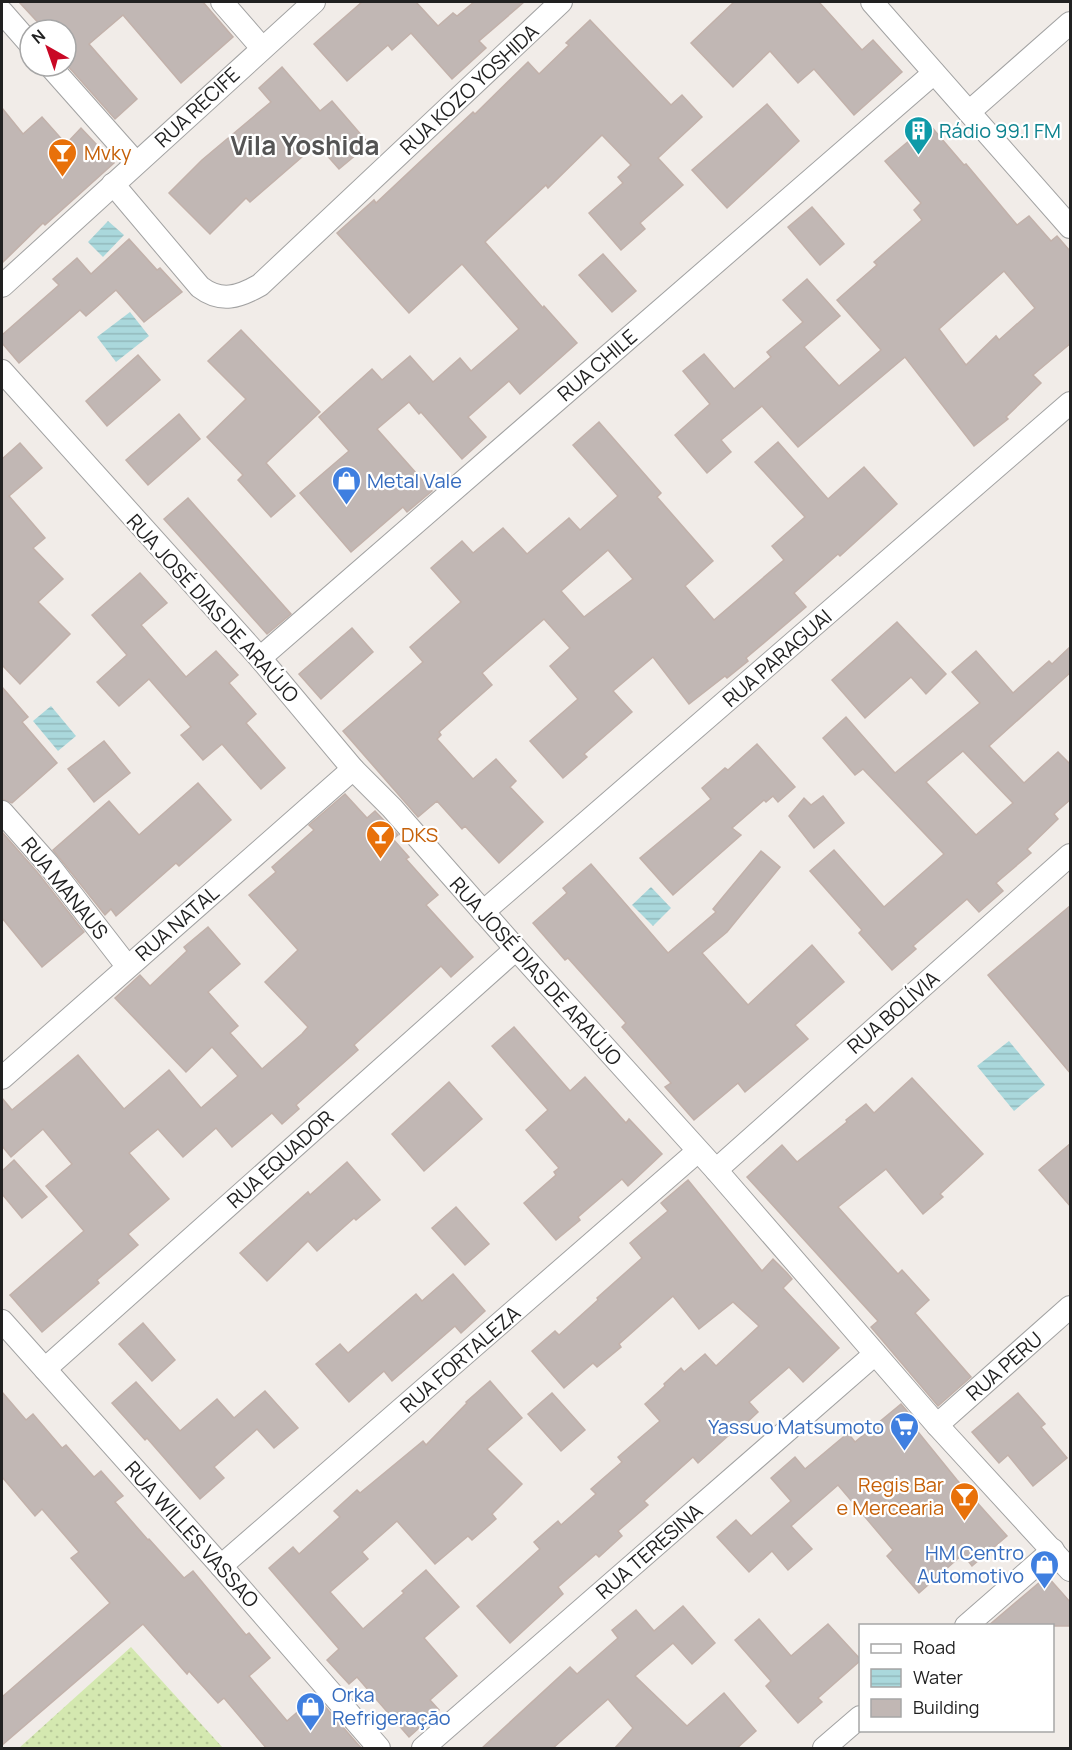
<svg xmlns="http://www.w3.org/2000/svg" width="1072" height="1750" viewBox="0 0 1072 1750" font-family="Manrope,sans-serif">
  <defs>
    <pattern id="grass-dots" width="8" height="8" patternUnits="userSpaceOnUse" patternTransform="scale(1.5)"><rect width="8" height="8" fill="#d4e8b0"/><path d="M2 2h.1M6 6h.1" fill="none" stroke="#b6c797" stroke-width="1.8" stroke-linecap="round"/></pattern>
    <pattern id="water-rules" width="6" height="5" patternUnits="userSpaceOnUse" patternTransform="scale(1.5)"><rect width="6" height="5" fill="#aad8dc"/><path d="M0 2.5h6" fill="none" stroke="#92b9bc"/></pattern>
  </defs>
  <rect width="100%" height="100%" fill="#f1ece8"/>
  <!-- grass -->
  <path fill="url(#grass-dots)" d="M131,1647L223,1748H19Z"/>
  <!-- water -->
  <g fill="url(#water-rules)">
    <path d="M108,221L124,235L103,257L88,242Z"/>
    <path d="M130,312L149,336L116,362L97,337Z"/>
    <path d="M51,706L76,736L58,751L33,721Z"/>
    <path d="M651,887L671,908L653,926L632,905Z"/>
    <path d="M1009,1041L1045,1085L1014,1111L977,1066Z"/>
  </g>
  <!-- building -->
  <g fill="#c1b7b4" stroke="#c2b1aa" stroke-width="1.5" fill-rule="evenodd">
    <path d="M19,2H203L233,37L181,83L123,15L89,44L137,99L115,119L66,64V30H45Z"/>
    <path d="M362,2H416L438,26L453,13L457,16L474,2H524L479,41L486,48L452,79L411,33L392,50L388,45L347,81L314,44Z"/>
    <path d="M734,2H819L862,50L873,40L902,72L854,115L814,69L798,83L770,51L733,87L691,43Z"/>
    <path d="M590,20L671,105L682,95L702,117L658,158L683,185L640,223L645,229L621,250L589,213L623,183L618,177L631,165L602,135L548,188L546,185L488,239L485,242L543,308L544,306L577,343L520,394L509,381L468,417L486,437L462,459L421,412L419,414L409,402L377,429L432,491L407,512L403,507L351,552L300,493L349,451L319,417L372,369L382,380L410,356L433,382L460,358L471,371L519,329L462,264L409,313L337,233L374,200L376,203L473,112L475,114L528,62L539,74L569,45L566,43Z"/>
    <path d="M282,67L320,111L332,101L369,144L339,169L317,144L250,202L246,198L210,234L169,193L202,160L271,102L259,88Z"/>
    <path d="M767,104L799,141L727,208L692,170Z"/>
    <path d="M2,108L23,134L42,117L66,144L81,128L114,163L45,225L43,223L2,263Z"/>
    <path d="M929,124L964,165L966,164L1017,225L1029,216L1051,241L1057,236L1071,252V343L1033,375L1041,383L1006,417L1008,419L974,446L905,357L798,447L762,406L721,440L731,452L707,473L675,435L710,404L683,371L704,354L734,389L771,357L767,352L803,322L783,300L807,279L840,316L804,347L839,386L881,350L837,300L877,265L874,262L922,220L914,210L921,203L885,161ZM1004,271L1035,308L999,340L996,336L966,365L939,329Z"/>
    <path d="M812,207L844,244L820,265L788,227Z"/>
    <path d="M129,239L157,270L160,268L182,292L144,322L116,290L86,316L80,310L19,363L2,343V335L59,285L53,279L77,258L91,274Z"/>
    <path d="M603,254L636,291L612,312L579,275Z"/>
    <path d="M241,330L320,412L266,463L295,496L271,517L238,480L243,475L207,437L246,399L208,361Z"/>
    <path d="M138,355L160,380L107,426L86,401Z"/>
    <path d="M179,414L200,439L148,485L126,460Z"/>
    <path d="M599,422L661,493L657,497L713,561L685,586L714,620L784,560L772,546L805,517L755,462L778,442L828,499L864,467L897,504L840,556L838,554L794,593L806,607L746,658L748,661L727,678L725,676L689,704L653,657L613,691L632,712L584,754L587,757L563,778L530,741L578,699L550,666L570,648L544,619L482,673L492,685L439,732L441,735L437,739L473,779L496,759L516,781L510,787L543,822L499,863L465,826L462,829L437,801L418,817L343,731L423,662L410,647L461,602L431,568L462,541L473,553L503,528L527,554L569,518L580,530L618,496L573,445ZM608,550L633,579L584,617L561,591Z"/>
    <path d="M20,443L42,468L9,496L45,538L33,548L63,579L38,602L70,634L20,684L2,665V459Z"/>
    <path d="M188,498L291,614L267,634L164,519Z"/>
    <path d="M140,573L167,603L141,625L186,677L216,651L238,675L229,683L256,714L246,723L285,768L261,789L222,744L203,760L181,735L191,727L149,679L119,706L97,682L127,655L92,615Z"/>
    <path d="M897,622L946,674L926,694L911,677L865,718L832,680Z"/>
    <path d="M352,628L373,652L321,699L299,674Z"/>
    <path d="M1071,646V672L989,746L1024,783L1058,752L1071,765V799L1054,814L1058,819L1027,849L1031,853L996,883L1003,891L979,912L967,899L913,946L916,949L892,970L859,933L862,930L810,871L834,850L884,907L944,854L863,769L855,775L823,738L846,717L895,773L980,703L952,672L976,651L1013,693L1049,661L1052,664ZM963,751L1013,803L976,835L926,782Z"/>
    <path d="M2,687L28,717L22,722L57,763L12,803L2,799Z"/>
    <path d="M104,741L130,773L94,802L68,769Z"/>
    <path d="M757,744L795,787L778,802L773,796L766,802L764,800L732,828L741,835L673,895L640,858L711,799L702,788L725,768L728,770Z"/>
    <path d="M198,783L231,820L179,866L176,863L116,916L111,909L105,915L53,850L109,801L139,835Z"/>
    <path d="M345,794L367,818L375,811L398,835L393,839L409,857L406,859L438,895L426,905L473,957L451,977L441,966L354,1045L358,1050L296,1105L299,1109L282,1124L272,1113L232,1147L216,1128L183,1157L158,1129L129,1153L169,1199L128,1234L138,1245L97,1280L99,1283L42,1332L10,1295L84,1231L46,1186L72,1164L43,1129L11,1157L2,1146V1098L12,1110L78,1055L124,1109L169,1070L201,1108L238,1076L212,1047L186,1072L115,998L140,975L150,986L187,951L184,947L208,927L240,964L208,992L238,1026L230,1033L262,1069L302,1034L308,1027L265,982L298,950L249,895L276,872L272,867L314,830L309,825Z"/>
    <path d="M823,796L844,823L814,848L789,816L804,798L811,805Z"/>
    <path d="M2,832L38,873L84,932L42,967L2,918Z"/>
    <path d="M761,851L780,867L727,932L702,953L748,1005L812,945L844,982L795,1025L808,1039L745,1092L738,1083L694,1120L665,1087L671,1083L622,1027L626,1023L568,958L565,960L533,923L567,893L563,888L591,864L668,953L716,912L713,909Z"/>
    <path d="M1071,905V1074L988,975Z"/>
    <path d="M514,1027L570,1091L585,1077L626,1123L629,1119L662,1154L628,1186L622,1179L578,1217L580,1220L556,1240L524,1203L556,1175L554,1172L559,1168L526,1130L548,1110L492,1046Z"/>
    <path d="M912,1078L983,1154L940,1194L943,1197L923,1214L886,1169L838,1207L898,1274L902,1270L929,1300L915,1313L971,1377L938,1406L871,1327L878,1321L747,1177L782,1145L797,1162L847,1122L846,1120L866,1104L874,1113Z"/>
    <path d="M449,1082L482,1119L424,1171L392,1134Z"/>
    <path d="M1071,1143V1207L1039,1170Z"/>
    <path d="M14,1160L47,1197L22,1218L2,1194V1171Z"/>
    <path d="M347,1162L380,1200L356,1220L354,1218L317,1251L308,1241L267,1281L240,1253L308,1192L310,1195Z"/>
    <path d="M688,1180L762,1271L773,1259L787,1273L792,1279L783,1288L839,1348L803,1382L789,1367L749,1402L758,1412L741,1428L739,1426L698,1463L693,1457L644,1501L648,1505L618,1531L622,1536L599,1557L596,1554L558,1587L563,1594L510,1643L477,1606L540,1549L534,1542L558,1521L561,1525L596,1494L591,1489L622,1462L618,1457L660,1421L645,1404L665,1386L664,1384L681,1368L684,1372L705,1354L716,1366L759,1326L733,1302L699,1329L673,1296L619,1344L621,1347L597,1367L593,1363L564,1388L532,1351L555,1331L559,1335L598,1300L597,1298L642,1258L630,1243L668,1211L661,1203Z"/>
    <path d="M456,1207L489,1244L465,1265L432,1228Z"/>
    <path d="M453,1274L485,1311L461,1333L455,1326L392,1381L384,1371L349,1402L316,1364L340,1344L348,1353L416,1294L422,1301Z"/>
    <path d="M143,1323L175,1360L152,1381L119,1344Z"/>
    <path d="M490,1381L522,1418L487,1449L522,1484L492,1514L496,1519L472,1540L468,1536L435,1564L397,1521L362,1552L368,1559L330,1592L363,1629L404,1593L402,1591L426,1570L459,1607L424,1638L457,1676L430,1700L439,1710L409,1737L357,1677L349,1684L327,1660L339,1649L269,1568L293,1547L299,1554L340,1517L334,1511L357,1490L360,1493L423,1441L426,1445L467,1403L466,1402Z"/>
    <path d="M136,1382L180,1431L217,1399L234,1418L265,1391L298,1428L274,1448L257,1429L214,1467L224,1478L200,1499L147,1438L145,1440L112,1403Z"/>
    <path d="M2,1392L26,1420L33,1414L62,1448L66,1445L94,1477L101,1471L123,1496L115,1502L148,1540L149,1539L184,1578L193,1571L246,1635L249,1633L270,1658L249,1676L287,1721L316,1696L362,1749H267L224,1698L218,1703L189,1671L187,1674L143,1624L2,1745V1697L110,1603L71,1558L79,1552L42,1509L35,1516L2,1477Z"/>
    <path d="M552,1393L585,1430L561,1451L528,1414Z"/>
    <path d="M1018,1393L1045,1424L1041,1427L1067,1458L1033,1486L1008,1455L999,1463L972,1432Z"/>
    <path d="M901,1404L918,1424L914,1427L957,1480L1007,1536L972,1566L963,1554L919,1593L887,1556L893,1550L838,1485L791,1526L812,1549L788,1570L772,1551L749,1572L717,1537L736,1520L751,1536L791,1501L771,1478L795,1457L805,1469L848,1433L855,1442Z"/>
    <path d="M1047,1576L1071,1603V1626H988Z"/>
    <path d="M683,1606L715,1643L692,1664L673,1643L635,1676L687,1726L724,1693L756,1731L736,1749H614L633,1728L608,1699L552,1749H481L570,1667L577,1674L618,1638L612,1630L636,1610L654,1631Z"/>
    <path d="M759,1619L791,1656L828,1624L861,1660L818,1698L822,1702L798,1723L766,1686L771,1681L735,1640Z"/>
  </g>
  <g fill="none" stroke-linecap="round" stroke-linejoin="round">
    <defs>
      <g id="street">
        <path d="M222,2L262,48"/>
        <path d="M872,2L1070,227"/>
        <path d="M2,12L30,44"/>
        <path d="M50,66L136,163"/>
        <path d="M969,112L1070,23"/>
        <path d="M113,184L200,287C221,303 239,297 260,285L561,2"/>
        <path d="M2,286L314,2"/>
        <path d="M2,371L260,658L353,769L392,808L516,949L716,1170L937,1425L1070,1570"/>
        <path d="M260,658L934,73"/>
        <path d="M2,812L48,864L127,966"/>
        <path d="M483,912L1070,403"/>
        <path d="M2,1078L353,769"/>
        <path d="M716,1170L1070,855"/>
        <path d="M2,1321L221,1566L379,1748"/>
        <path d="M45,1369L516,949"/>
        <path d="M937,1425L1070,1307"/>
        <path d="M221,1566L698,1151"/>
        <path d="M966,1626L1053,1550"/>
        <path d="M423,1748L875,1354"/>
        <path d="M824,1748L860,1717"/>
      </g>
    </defs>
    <!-- street casing -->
    <use href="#street" stroke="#a2a2a2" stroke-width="24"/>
    <!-- street -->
    <use href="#street" stroke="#fff" stroke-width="22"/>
  </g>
  <!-- icons -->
  <defs>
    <symbol id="building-pin" viewBox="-11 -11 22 30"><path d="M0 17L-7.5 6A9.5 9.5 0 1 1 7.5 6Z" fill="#0f9aa8" stroke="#fff"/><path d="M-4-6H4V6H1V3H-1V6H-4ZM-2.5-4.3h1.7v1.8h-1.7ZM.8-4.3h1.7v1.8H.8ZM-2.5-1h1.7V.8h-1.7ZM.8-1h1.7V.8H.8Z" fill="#fff"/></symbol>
    <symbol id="bar-pin" viewBox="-11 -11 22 30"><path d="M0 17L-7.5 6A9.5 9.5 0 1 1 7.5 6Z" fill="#e8710a" stroke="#fff"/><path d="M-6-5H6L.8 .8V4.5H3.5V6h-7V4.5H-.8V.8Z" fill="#fff"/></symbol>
    <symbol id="shop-pin" viewBox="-11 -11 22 30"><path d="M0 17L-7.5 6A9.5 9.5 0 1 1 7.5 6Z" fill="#3f7fe0" stroke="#fff"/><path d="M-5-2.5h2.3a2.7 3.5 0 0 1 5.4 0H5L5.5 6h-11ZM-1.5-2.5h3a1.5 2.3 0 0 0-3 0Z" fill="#fff"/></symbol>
    <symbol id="supermarket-pin" viewBox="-11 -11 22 30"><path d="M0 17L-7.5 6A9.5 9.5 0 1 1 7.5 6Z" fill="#3f7fe0" stroke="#fff"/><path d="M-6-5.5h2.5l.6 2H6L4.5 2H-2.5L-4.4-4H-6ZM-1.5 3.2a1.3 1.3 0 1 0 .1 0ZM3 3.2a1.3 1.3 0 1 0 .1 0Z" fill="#fff"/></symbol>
  </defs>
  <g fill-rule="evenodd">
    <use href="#building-pin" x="902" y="114" width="33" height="45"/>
    <use href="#bar-pin" x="46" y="136" width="33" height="45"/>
    <use href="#shop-pin" x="330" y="464" width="33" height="45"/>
    <use href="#bar-pin" x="364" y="818" width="33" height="45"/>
    <use href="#supermarket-pin" x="888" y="1410" width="33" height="45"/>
    <use href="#bar-pin" x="948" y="1480" width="33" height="45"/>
    <use href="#shop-pin" x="1028" y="1548" width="33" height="45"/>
    <use href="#shop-pin" x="294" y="1690" width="33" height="45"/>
  </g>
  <g text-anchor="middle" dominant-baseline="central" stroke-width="4.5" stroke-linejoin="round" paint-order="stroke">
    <!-- street labels -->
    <g font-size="20" fill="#212121" stroke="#fff">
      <text transform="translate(469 89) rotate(-43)">RUA KOZO YOSHIDA</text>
      <text transform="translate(197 107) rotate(-43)">RUA RECIFE</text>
      <text transform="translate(597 365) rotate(-41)">RUA CHILE</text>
      <text transform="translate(213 608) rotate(48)">RUA JOSÉ DIAS DE ARAÚJO</text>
      <text transform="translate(777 658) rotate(-41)">RUA PARAGUAI</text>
      <text transform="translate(65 888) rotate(51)">RUA MANAUS</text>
      <text transform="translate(177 923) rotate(-41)">RUA NATAL</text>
      <text transform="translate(536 971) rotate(48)">RUA JOSÉ DIAS DE ARAÚJO</text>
      <text transform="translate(893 1012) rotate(-41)">RUA BOLÍVIA</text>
      <text transform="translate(280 1159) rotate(-42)">RUA EQUADOR</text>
      <text transform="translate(460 1359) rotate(-41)">RUA FORTALEZA</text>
      <text transform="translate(1004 1366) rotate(-41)">RUA PERU</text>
      <text transform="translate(192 1534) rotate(48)">RUA WILLES VASSAO</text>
      <text transform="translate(649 1551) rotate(-41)">RUA TERESINA</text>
    </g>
    <!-- culture labels -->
    <g font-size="20" fill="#0d838f" stroke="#fff" text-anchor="start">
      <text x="939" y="130">Rádio 99.1 FM</text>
    </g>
    <!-- food labels -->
    <g font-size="20" fill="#c56008" stroke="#fff" text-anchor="start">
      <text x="84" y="152">Mvky</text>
      <text x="401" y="834">DKS</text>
      <text x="944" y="1484" text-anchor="end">Regis Bar<tspan x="944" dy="23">e Mercearia</tspan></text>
    </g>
    <!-- shop labels -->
    <g font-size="20" fill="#366cbe" stroke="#fff" text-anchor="start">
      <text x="367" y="480">Metal Vale</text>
      <text x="884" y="1426" text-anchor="end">Yassuo Matsumoto</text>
      <text x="1024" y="1552" text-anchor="end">HM Centro<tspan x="1024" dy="23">Automotivo</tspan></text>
      <text x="332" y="1694">Orka<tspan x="332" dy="23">Refrigeração</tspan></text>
    </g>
    <!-- district labels -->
    <g font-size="26" font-weight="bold" fill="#545454" stroke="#fff">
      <text x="305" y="145">Vila Yoshida</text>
    </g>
  </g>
  <!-- border -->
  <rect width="1072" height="1750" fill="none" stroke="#212121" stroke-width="6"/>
  <!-- legend -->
  <rect x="859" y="1624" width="195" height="108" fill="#ffffff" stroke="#a6a6a6" stroke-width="1.5"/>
  <rect x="871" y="1644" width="30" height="9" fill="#ffffff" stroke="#a6a6a6" stroke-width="1.5"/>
  <text x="913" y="1654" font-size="18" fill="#212121">Road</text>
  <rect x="871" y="1669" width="30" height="18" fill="url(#water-rules)" stroke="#a6a6a6" stroke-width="1.5"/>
  <text x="913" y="1684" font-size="18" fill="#212121">Water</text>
  <rect x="871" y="1699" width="30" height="18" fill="#c1b7b4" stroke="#a6a6a6" stroke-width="1.5"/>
  <text x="913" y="1714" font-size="18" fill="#212121">Building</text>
  <!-- north arrow -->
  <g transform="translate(48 48) rotate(320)"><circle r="28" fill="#ffffff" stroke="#a6a6a6" stroke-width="1.5"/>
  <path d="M0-4.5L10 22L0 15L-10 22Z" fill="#c90825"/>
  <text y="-9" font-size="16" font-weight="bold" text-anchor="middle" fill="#212121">N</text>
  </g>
</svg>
